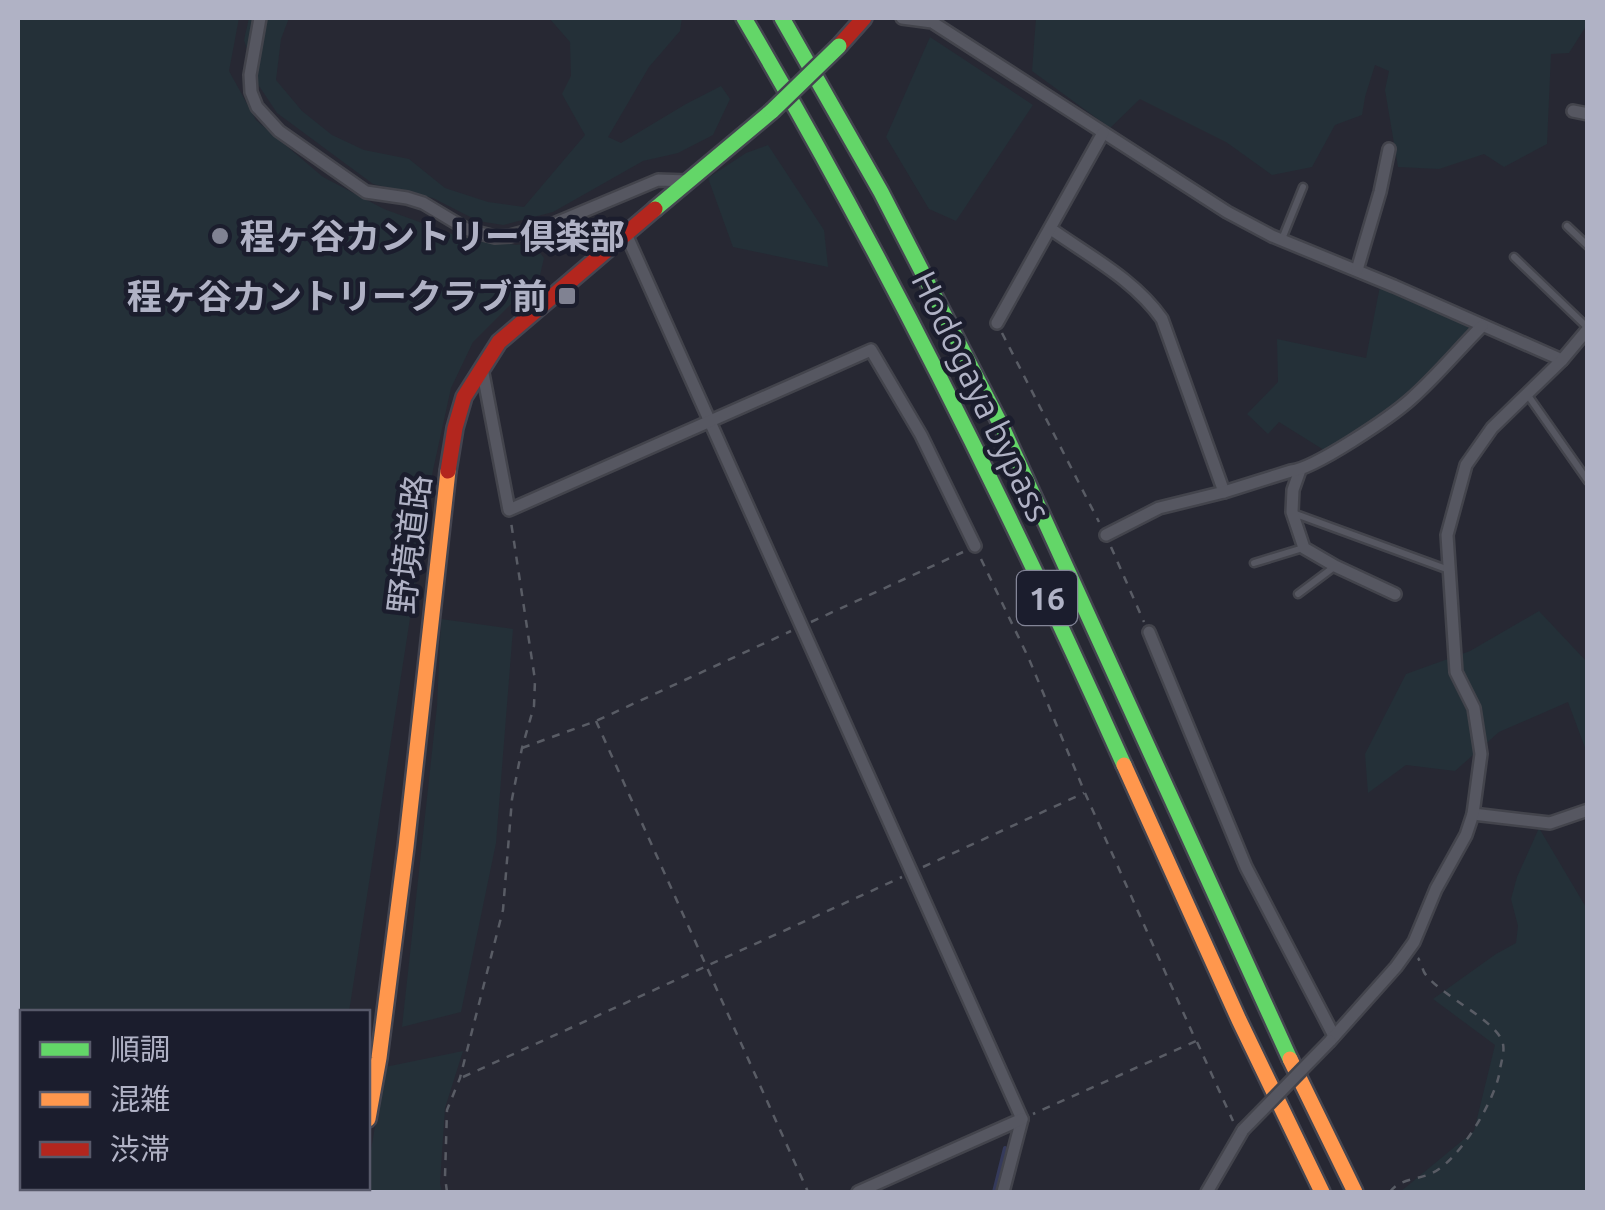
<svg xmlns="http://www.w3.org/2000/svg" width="1605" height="1210" viewBox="0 0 1605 1210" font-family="Ubuntu,'Noto Sans JP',sans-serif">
  <rect width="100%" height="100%" fill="#272833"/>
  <!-- green -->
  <g fill="#243038">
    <path d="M18,18H239L229,71L256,120L323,177L384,209L460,237L516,245L532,243L544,258L540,275L473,342L451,388L433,470L349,1012H22V1188H322L321,1192H18Z"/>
    <path d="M249,18H289L281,39L276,80L302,111L332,135L364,150L409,159L445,188L488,202L524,207L585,135L562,94L571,76L570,42L549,18H682L680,31L649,67L608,137L621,143L686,104L721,86L730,99L713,135L678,153L643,161L553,212L503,225L478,221L433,198L373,184L277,113L259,86L244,40Z"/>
    <path d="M1036,18H1587L1588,23L1569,53L1551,54L1547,144L1504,167L1484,154L1439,169L1398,167L1385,90L1389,71L1375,65L1365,97L1362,115L1335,125L1312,167L1272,175L1226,142L1140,99L1110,128L1032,71Z"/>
    <path d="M930,37L1033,105L956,221L929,209L886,137Z"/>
    <path d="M768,145L824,230L828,267L733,247L708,178L746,153Z"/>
    <path d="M1380,286L1474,327L1410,394L1327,452L1279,422L1268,434L1247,414L1278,382L1277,339L1366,358Z"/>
    <path d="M1539,611L1587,662V753L1568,702L1499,732L1455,771L1406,765L1368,793L1365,754L1406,674L1470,651Z"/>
    <path d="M441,619L513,629L496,843L461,1012L402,1027L437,706Z"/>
    <path d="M1539,828L1587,909V1192H1400L1474,1131L1495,1045L1433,999L1496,954L1516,943L1518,926L1511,899L1517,877Z"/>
    <path d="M463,1051L445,1108L440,1183L442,1192H363L364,1188H368V1168L385,1067Z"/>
  </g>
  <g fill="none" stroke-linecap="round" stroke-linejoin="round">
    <!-- stream -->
    <path stroke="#353a5b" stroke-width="4" d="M994,1192L1005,1148"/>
    <defs>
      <g id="lane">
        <path d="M1567,226L1588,246"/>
        <path d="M1282,239L1303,187"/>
        <path d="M1514,257L1588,328"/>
        <path d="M1527,394L1588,481"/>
        <path d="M1293,513L1449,570"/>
        <path d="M1254,563L1303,548"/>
        <path d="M1298,594L1334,567"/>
      </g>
      <g id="street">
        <path d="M260,18L250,75L251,92L257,107L279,131L366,192L407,198L423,203L468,230L495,237L510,236L551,225L658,180L688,181"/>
        <path d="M902,18L932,22L1227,212L1272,236L1394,286L1562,360"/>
        <path d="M1573,111L1588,114"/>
        <path d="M1051,229C1089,256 1135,280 1162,319L1224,492"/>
        <path d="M626,234L1022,1119L1003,1192"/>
        <path d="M1357,270L1380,192L1389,149"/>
        <path d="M997,323L1103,133"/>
        <path d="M482,368L509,510L871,350L921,435L975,546"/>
        <path d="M1300,470L1293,490L1292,512L1304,548L1335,566L1395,594"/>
        <path d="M1106,535L1159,508L1224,492L1291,471C1314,469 1391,417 1411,399C1436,377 1458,350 1482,326"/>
        <path d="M1149,632L1246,867L1334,1036"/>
        <path d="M1473,814L1550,823L1588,810"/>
        <path d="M1330,1041L1396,967L1414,942L1436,889L1466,835L1473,814L1481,754L1474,708L1456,672L1447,535L1466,465L1492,428L1562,360L1588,329"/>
        <path d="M858,1192L1022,1119"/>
        <path d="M1207,1192L1243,1130"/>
      </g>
      <g id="fast">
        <path d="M744,18C886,260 1010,510 1124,765"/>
        <path d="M782,18L881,192L1004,431L1290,1059"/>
        <path d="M655,209L772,111"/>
      </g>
      <g id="slow">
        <path d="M1124,765L1239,1020L1322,1192"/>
        <path d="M1290,1059L1355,1192"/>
        <path d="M368,1119L379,1058L406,847L448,471"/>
        <path d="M354,1192L355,1188"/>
      </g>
      <g id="jam">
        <path d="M839,46L864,18"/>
        <path d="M448,471L455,428L464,397L499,342L655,209"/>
      </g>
    </defs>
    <!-- lane casing -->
    <use href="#lane" stroke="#43444c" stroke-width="11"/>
    <!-- street casing -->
    <use href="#street" stroke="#43444c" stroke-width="16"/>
    <!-- fast casing -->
    <use href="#fast" stroke="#444550" stroke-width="20"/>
    <!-- slow casing -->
    <use href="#slow" stroke="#444550" stroke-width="20"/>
    <!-- jam casing -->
    <use href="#jam" stroke="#444550" stroke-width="20"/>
    <!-- path -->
    <g stroke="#595c65" stroke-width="2.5" stroke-dasharray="8 8" stroke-linecap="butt">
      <path d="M1002,333L1099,522"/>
      <path d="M1111,547L1144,622"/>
      <path d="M981,559L1029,659L1085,793L1196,1041L1033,1114"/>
      <path d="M811,622L963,552"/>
      <path d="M596,721L808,1192"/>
      <path d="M522,748L596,721L791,631"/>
      <path d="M923,867L1084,793"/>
      <path d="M1197,1042L1233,1121"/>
      <path d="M463,1077L902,877"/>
      <path d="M447,1192L445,1177L447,1110L460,1078L503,910L512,799L522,748L534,706L535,680L511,522"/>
      <path d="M1390,1192C1399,1179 1416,1180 1430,1174C1458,1163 1493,1103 1499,1075C1500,1065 1505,1053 1503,1044C1499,1021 1437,994 1424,972C1424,972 1419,959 1418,958"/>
    </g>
    <!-- lane -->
    <use href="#lane" stroke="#565761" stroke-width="6"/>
    <!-- street -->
    <use href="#street" stroke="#565761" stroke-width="11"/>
    <!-- fast -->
    <use href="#fast" stroke="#63d668" stroke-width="15"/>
    <!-- slow -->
    <use href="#slow" stroke="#ff974d" stroke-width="15"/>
    <!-- jam -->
    <use href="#jam" stroke="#b3261e" stroke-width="15"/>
    <defs>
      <path id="street-bridge" d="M1243,1130L1330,1041"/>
      <path id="fast-bridge" d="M772,111L839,46"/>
    </defs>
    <!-- street-bridge casing -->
    <use href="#street-bridge" stroke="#43444c" stroke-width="16" stroke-linecap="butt"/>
    <!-- fast-bridge casing -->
    <use href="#fast-bridge" stroke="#444550" stroke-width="20" stroke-linecap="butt"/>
    <!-- street-bridge -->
    <use href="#street-bridge" stroke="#565761" stroke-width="11"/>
    <!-- fast-bridge -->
    <use href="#fast-bridge" stroke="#63d668" stroke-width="15"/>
  </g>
  <!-- markers -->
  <g fill="#808292" stroke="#1b1d2d" stroke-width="4">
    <circle cx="220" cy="236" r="10"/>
    <rect x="557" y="286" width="20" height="20" rx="5"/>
  </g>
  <g text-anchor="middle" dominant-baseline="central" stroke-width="9" stroke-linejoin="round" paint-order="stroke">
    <!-- shield labels -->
    <rect fill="#1b1d2d" stroke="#838597" stroke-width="2.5" x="1017" y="571" width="60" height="54" rx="8"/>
    <g font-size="32" font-weight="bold" fill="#b0b2c5">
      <text x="1047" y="598">16</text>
    </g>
    <!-- poi labels -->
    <g font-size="35" font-weight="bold" fill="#b0b2c5" stroke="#1b1d2d" text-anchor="start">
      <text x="240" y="236">程ヶ谷カントリー倶楽部</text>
      <text x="547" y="296" text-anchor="end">程ヶ谷カントリークラブ前</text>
    </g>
    <!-- street labels -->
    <g font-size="35" fill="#b0b2c5" stroke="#1b1d2d">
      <text transform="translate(982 396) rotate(64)">Hodogaya bypass</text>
      <text transform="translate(409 544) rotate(-83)">野境道路</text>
    </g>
  </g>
  <!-- border -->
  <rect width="1605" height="1210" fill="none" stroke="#b0b2c5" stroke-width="40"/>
  <!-- legend -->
  <rect x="20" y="1010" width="350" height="180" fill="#1b1d2d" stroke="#57596a" stroke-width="2.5"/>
  <rect x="40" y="1042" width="50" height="15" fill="#63d668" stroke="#57596a" stroke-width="2.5"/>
  <text x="110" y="1060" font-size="30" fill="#b0b2c5">順調</text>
  <rect x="40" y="1092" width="50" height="15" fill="#ff974d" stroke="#57596a" stroke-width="2.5"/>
  <text x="110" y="1110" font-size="30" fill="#b0b2c5">混雑</text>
  <rect x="40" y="1142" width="50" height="15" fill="#b3261e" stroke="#57596a" stroke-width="2.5"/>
  <text x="110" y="1160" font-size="30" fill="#b0b2c5">渋滞</text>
</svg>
